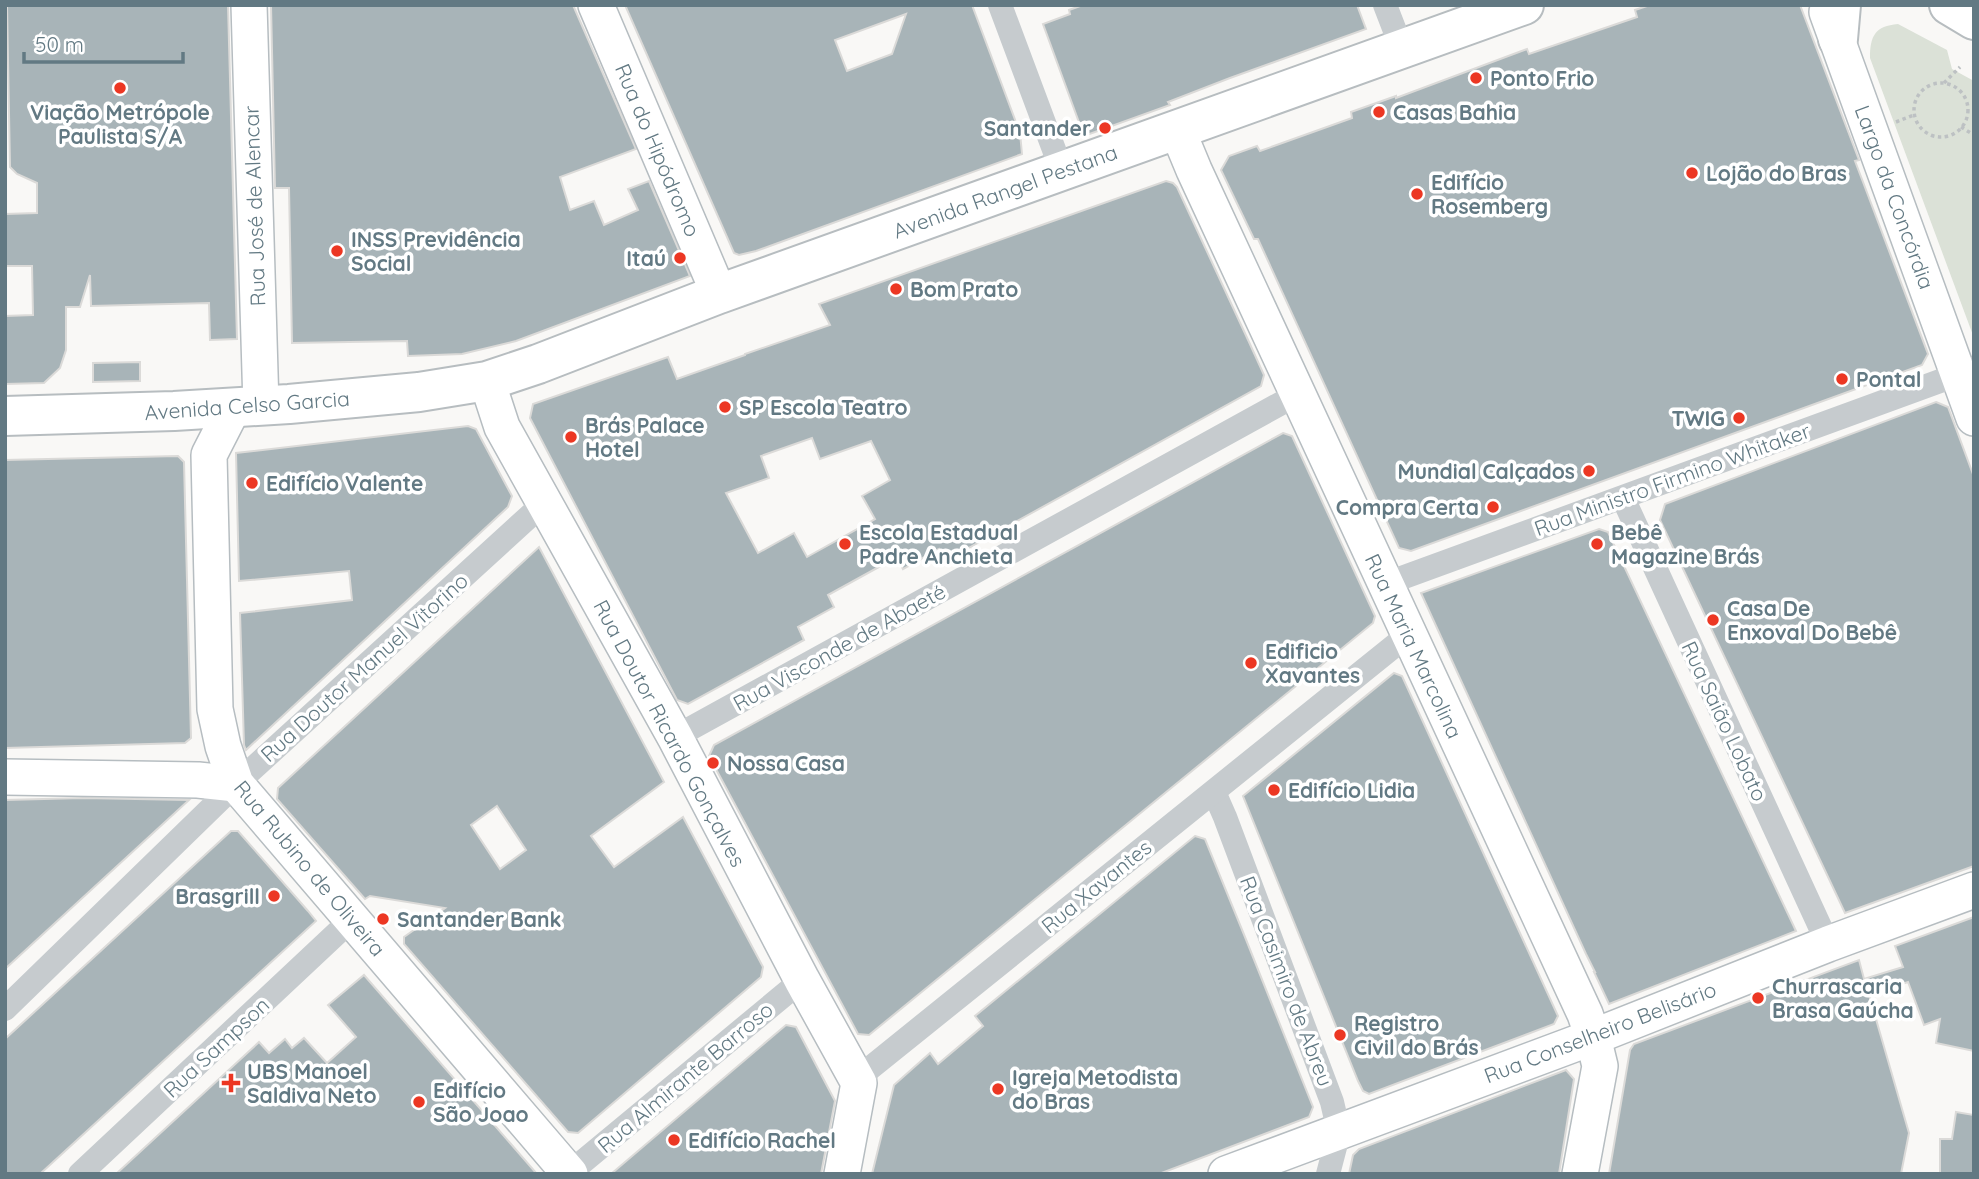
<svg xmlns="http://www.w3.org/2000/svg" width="1979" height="1179" viewBox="0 0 1979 1179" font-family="Quicksand,sans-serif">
  <rect width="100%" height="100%" fill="#f9f8f6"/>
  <!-- green -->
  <path fill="#dbe1d7" d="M1898,24L1947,50L1952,69L1974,81V338L1870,58C1870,36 1875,26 1898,24Z"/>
  <!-- building -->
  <g fill="#a8b4b8" stroke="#dbdad8" stroke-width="2" fill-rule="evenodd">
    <path d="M7,5H228L237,339L210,340L209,303L91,306L90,275L80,307H66V350L60,368L44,383L5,384V316L33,315L32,266H5V214L37,213V183L17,174L10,167Z"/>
    <path d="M271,5H573L636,149L560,177L570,210L594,201L604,225L638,210L628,189L649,181L690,276L516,341L462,354L408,356L407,341L292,343L289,188H275Z"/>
    <path d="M625,5H972L1020,133L1022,154L756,251L739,255L734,253ZM906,14L892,54L847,71L835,40Z"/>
    <path d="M1083,5H1357L1366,29L1230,78L1168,102L1170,105L1084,136L1043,24L1070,14L1069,10Z"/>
    <path d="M1650,5H1800L1859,160L1855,161L1863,182L1928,354L1922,365L1411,551L1399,548L1258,239H1254L1221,170L1229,156L1257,146L1260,151L1352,118L1351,112L1396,96V98L1527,49L1529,54L1637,17L1635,10Z"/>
    <path d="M1166,181L1173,183L1177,187L1249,342L1264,375L1261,386L945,561L939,549L903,569L897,557L828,595L834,607L798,627L804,640L688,704L677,700L530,418L533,404L668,357L677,379L745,355V354L830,325L819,304ZM812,438L820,459L871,441L890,480L862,496L875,519L807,557L794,533L758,553L726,493L769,478L761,456Z"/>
    <path d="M140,362V381L93,382V363Z"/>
    <path d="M1936,402L1948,407L1974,477V866L1845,913L1660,520L1665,504Z"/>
    <path d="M468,426L476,429L512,496L508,507L246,750L244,745L240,613L352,600L349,571L239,581L236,453Z"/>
    <path d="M1283,433L1292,436L1375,616L1373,623L869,1035L858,1034L709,756L714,745Z"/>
    <path d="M178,456L184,462L191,738L185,743L5,748V460Z"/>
    <path d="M1599,529L1608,532L1796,931L1609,1004L1594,972H1595L1586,954L1421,593Z"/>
    <path d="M539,547L664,782L591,836L614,867L683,817L763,967L761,977L578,1133L568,1132L404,944V937L445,908L370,896L365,899L277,799L278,788ZM497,806L526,850L500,869L471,825Z"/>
    <path d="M1394,673L1402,676L1558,1016L1554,1024L1369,1094L1363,1091L1358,1081L1243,796Z"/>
    <path d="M83,798L189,800L5,969V800Z"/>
    <path d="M231,831H238L308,911L316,921L40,1174H5V1039Z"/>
    <path d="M1195,836L1205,839L1245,937L1313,1107L1309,1117L1159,1174H872L894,1085L930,1053L938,1064L983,1026L975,1016Z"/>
    <path d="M1974,917V1051L1936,1043L1940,1019L1924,1025L1908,982L1869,995L1909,1133L1901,1174H1609L1630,1050L1634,1044L1859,960L1864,979L1903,967L1895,946Z"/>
    <path d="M364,975L537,1174H116L259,1042L269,1053L285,1039L292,1048L304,1038L327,1063L356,1037L328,1005Z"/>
    <path d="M786,1025L796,1027L835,1101L821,1174H611Z"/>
    <path d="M1566,1070L1574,1079L1559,1174H1349L1353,1155L1359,1149Z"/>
    <path d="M1956,1112L1974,1115V1174H1940V1139H1952Z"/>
  </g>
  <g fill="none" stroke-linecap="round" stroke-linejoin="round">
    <defs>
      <g id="secondary">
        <path d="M249,5L261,406"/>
        <path d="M596,5L719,294"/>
        <path d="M1827,12L1974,418"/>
        <path d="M1177,129L1194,170L1585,1014L1593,1037L1600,1066L1580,1174"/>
        <path d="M487,381L502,427L675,737L802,980L859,1083L842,1174"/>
        <path d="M233,408L209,455L215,709L223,746L236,784L570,1174"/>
        <path d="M5,777L198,780L236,784"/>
        <path d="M1226,1174L1593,1037L1828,944L1974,890"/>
      </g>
      <g id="primary">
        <path d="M1949,5L1974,20"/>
        <path d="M1838,39L1841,5"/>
        <path d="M5,416L174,411L289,404L419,392L487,381L538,364L719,294L1524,5"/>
      </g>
    </defs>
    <!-- secondary casing -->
    <use href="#secondary" stroke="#b6bdc1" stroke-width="38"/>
    <!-- primary casing -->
    <use href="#primary" stroke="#b7bdc0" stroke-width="42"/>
    <!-- path -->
    <g stroke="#bdc1c3" stroke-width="3.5" stroke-dasharray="3.5 3.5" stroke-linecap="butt">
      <path d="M1944,83L1960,67"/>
      <circle cx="1941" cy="110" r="27"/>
      <path d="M1896,122L1914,115"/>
      <path d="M1961,127L1974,135"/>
    </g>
    <!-- street -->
    <g stroke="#c6cbce" stroke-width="24">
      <path d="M1000,5L1062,171"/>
      <path d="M1385,5L1402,49"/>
      <path d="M1623,498L1828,944"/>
      <path d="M1385,584L1973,369"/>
      <path d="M675,737L1298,394"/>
      <path d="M1214,792L1225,817L1332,1102L1339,1132L1328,1174"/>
      <path d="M5,1009L236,784L544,503"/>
      <path d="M859,1083L869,1069L1409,634"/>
      <path d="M80,1174L352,919"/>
      <path d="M568,1174L802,980"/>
    </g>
    <!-- secondary -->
    <use href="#secondary" stroke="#fff" stroke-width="35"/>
    <!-- primary -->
    <use href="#primary" stroke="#fff" stroke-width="38"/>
  </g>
  <!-- markers -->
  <g fill="#ec3723" stroke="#fff" stroke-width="2.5">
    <circle cx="1476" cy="78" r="7"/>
    <circle cx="120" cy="88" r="7"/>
    <circle cx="1379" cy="112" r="7"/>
    <circle cx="1105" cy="128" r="7"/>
    <circle cx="1692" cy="173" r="7"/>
    <circle cx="1417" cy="194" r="7"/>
    <circle cx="337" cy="251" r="7"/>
    <circle cx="680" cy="258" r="7"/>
    <circle cx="896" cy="289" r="7"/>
    <circle cx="1842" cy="379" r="7"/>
    <circle cx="725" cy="407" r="7"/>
    <circle cx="1739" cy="418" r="7"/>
    <circle cx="571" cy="437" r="7"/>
    <circle cx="1589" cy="471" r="7"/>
    <circle cx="252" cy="483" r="7"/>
    <circle cx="1493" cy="507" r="7"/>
    <circle cx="845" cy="544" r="7"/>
    <circle cx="1597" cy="544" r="7"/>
    <circle cx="1713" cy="620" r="7"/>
    <circle cx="1251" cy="663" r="7"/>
    <circle cx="713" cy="763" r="7"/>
    <circle cx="1274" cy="790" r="7"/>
    <circle cx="274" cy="896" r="7"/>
    <circle cx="383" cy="919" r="7"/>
    <circle cx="1758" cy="998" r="7"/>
    <circle cx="1340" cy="1035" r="7"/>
    <path d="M227.5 1072.5h7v7h7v7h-7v7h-7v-7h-7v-7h7z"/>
    <circle cx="998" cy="1089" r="7"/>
    <circle cx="419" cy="1102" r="7"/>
    <circle cx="674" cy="1140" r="7"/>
  </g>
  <g text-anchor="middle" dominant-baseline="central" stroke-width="7" stroke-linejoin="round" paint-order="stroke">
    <!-- poi labels -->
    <g font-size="21" font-weight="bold" fill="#627983" stroke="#fff" text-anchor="start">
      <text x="1490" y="78">Ponto Frio</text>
      <text x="120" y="112" text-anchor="middle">Viação Metrópole<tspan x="120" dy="24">Paulista S/A</tspan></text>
      <text x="1393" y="112">Casas Bahia</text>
      <text x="1091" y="128" text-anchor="end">Santander</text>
      <text x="1706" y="173">Lojão do Bras</text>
      <text x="1431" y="182">Edifício<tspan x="1431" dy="24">Rosemberg</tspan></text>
      <text x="351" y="239">INSS Previdência<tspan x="351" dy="24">Social</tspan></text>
      <text x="666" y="258" text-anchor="end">Itaú</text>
      <text x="910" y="289">Bom Prato</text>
      <text x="1856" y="379">Pontal</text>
      <text x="739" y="407">SP Escola Teatro</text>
      <text x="1725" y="418" text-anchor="end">TWIG</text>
      <text x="585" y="425">Brás Palace<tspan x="585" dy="24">Hotel</tspan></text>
      <text x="1575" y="471" text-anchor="end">Mundial Calçados</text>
      <text x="266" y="483">Edifício Valente</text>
      <text x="1479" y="507" text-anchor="end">Compra Certa</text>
      <text x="859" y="532">Escola Estadual<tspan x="859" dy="24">Padre Anchieta</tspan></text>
      <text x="1611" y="532">Bebê<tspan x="1611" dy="24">Magazine Brás</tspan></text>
      <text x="1727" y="608">Casa De<tspan x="1727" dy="24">Enxoval Do Bebê</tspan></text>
      <text x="1265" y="651">Edificio<tspan x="1265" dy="24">Xavantes</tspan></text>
      <text x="727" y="763">Nossa Casa</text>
      <text x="1288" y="790">Edifício Lidia</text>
      <text x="260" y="896" text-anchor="end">Brasgrill</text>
      <text x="397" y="919">Santander Bank</text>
      <text x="1772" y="986">Churrascaria<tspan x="1772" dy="24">Brasa Gaúcha</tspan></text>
      <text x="1354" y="1023">Registro<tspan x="1354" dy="24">Civil do Brás</tspan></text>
      <text x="247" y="1071">UBS Manoel<tspan x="247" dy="24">Saldiva Neto</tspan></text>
      <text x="1012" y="1077">Igreja Metodista<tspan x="1012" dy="24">do Bras</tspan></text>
      <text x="433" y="1090">Edifício<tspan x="433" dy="24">São Joao</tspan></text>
      <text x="688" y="1140">Edifício Rachel</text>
    </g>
    <!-- street labels -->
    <g font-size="21" fill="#627983" stroke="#fff">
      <text transform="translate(658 150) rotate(67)">Rua do Hipódromo</text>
      <text transform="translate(1005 191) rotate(-20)">Avenida Rangel Pestana</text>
      <text transform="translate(1895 197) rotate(70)">Largo da Concórdia</text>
      <text transform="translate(254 206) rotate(-92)">Rua José de Alencar</text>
      <text transform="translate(247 405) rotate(-4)">Avenida Celso Garcia</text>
      <text transform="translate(1672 479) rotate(-20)">Rua Ministro Firmino Whitaker</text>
      <text transform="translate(1414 646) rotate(65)">Rua Maria Marcolina</text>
      <text transform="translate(839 647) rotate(-29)">Rua Visconde de Abaeté</text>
      <text transform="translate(364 667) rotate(-42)">Rua Doutor Manuel Vitorino</text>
      <text transform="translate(1725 721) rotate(65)">Rua Saião Lobato</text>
      <text transform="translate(670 733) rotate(62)">Rua Doutor Ricardo Gonçalves</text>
      <text transform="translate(310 868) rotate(50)">Rua Rubino de Oliveira</text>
      <text transform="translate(1096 886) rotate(-39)">Rua Xavantes</text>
      <text transform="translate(1287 981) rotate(69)">Rua Casimiro de Abreu</text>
      <text transform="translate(1600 1032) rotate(-21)">Rua Conselheiro Belisário</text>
      <text transform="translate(216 1047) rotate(-43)">Rua Sampson</text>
      <text transform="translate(685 1077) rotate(-40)">Rua Almirante Barroso</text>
    </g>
  </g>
  <!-- border -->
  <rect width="1979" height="1179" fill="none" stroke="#627983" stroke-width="14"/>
  <!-- scale -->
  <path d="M24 52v10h159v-10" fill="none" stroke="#627983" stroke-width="3.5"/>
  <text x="35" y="52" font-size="21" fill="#627983" stroke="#ffffff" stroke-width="5" paint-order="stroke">50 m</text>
</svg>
